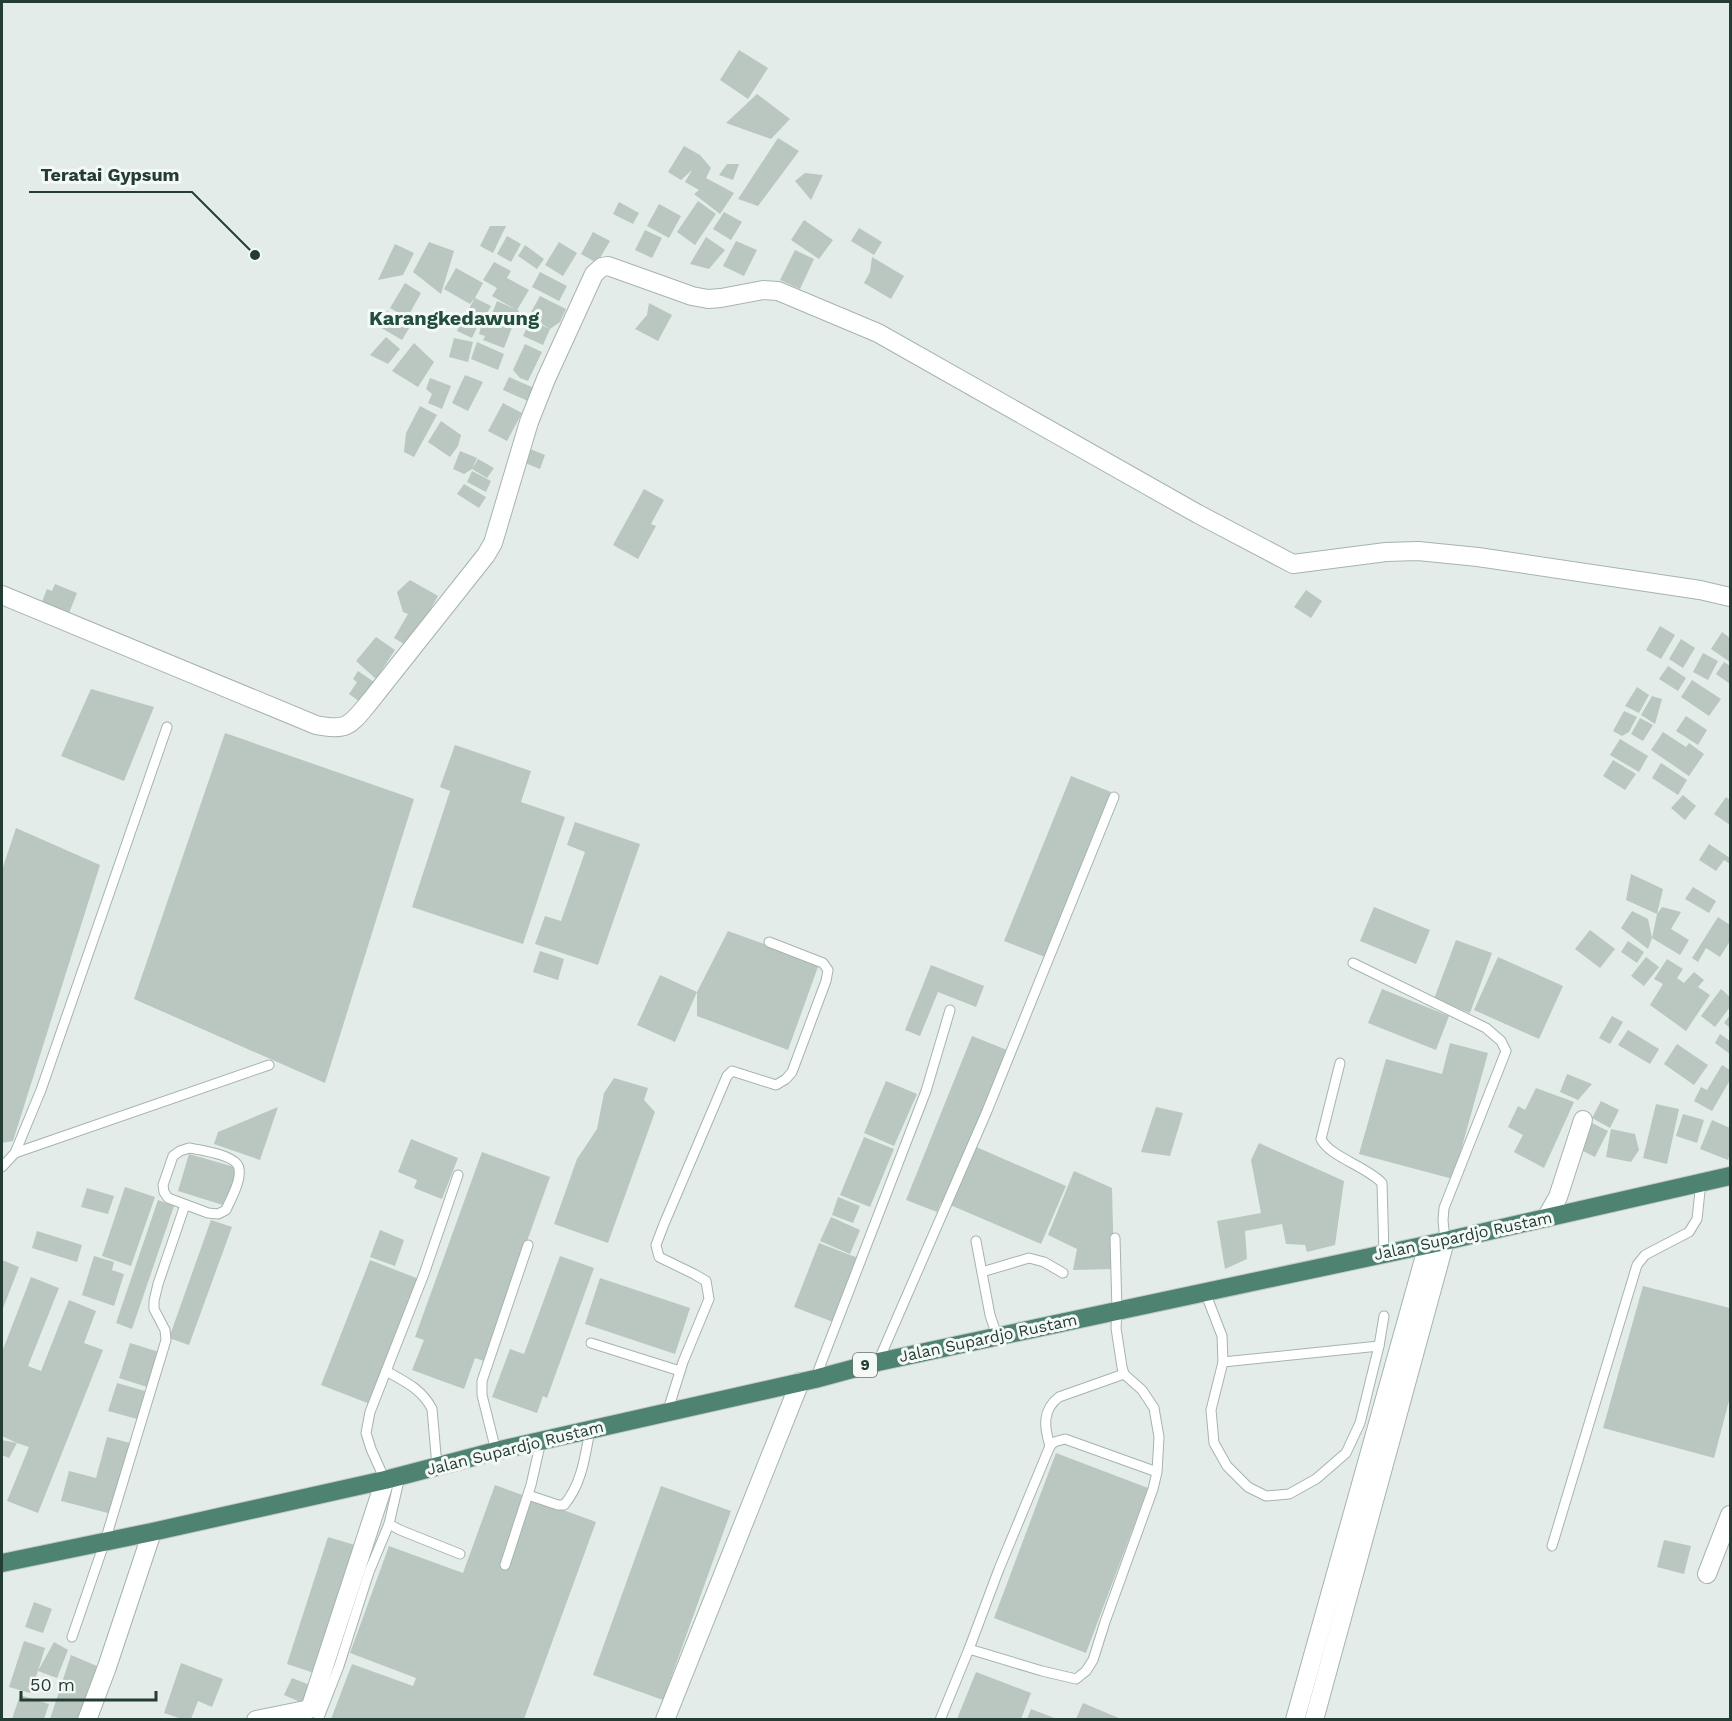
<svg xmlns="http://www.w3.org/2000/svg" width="1732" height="1721" viewBox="0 0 1732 1721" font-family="'Work Sans',sans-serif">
  <rect width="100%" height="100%" fill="#e3ece8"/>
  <!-- building -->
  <g fill="#b9c7c0">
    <path d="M739,50L768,68L748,99L720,80Z"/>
    <path d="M757,94L790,119L771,139L726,123Z"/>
    <path d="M778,138L799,151L758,206L738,199Z"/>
    <path d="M684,146L700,155L711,168L706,178L734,193L720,214L694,194L699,190L685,182L692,170L681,180L668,172Z"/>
    <path d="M727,164H739L733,180L719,175Z"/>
    <path d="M805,173L823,175L811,200L795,181Z"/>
    <path d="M698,201L716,214L695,245L677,232Z"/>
    <path d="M619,202L639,213L633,224L613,214Z"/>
    <path d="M659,204L681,216L669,238L647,226Z"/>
    <path d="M724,212L742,222L731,240L713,229Z"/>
    <path d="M804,220L833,240L819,259L791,240Z"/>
    <path d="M490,226H506L493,253L480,246Z"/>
    <path d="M859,228L882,242L874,255L851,241Z"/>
    <path d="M645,230L662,238L652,258L635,250Z"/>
    <path d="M593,232L610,241L597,263L581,254Z"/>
    <path d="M507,236L521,244L511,262L497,254Z"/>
    <path d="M706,237L725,250L709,269L690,264Z"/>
    <path d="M736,241L757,250L744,276L723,266Z"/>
    <path d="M429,242L454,251L441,294L413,272Z"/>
    <path d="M559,242L577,253L563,276L545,265Z"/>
    <path d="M395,244L414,253L403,275L378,280Z"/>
    <path d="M525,245L544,259L537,269L518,256Z"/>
    <path d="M795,250L814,259L800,289L780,280Z"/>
    <path d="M872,257L904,276L891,299L864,283L870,272Z"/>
    <path d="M494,262L511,271L507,278L529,290L517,310H519L504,348L483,340L485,336L479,334L483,320L488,324L497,301L515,309L492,296L497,288L483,280Z"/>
    <path d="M456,268L483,283L475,298L491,306L483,320L467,312L475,298L470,304L444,289Z"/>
    <path d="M540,272L567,286L559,301L532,287Z"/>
    <path d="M405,283L421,293L407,318L390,308Z"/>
    <path d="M540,296L566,309L560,322L550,329L543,345L523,336L530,320L550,329L529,316Z"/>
    <path d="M649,303L672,315L658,341L635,329L647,315Z"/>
    <path d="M387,311L411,325L402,340L378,326Z"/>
    <path d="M464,314L480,321L472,338L457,331Z"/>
    <path d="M386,337L400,349L388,364L370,355Z"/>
    <path d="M454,338L473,342L468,362L449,357Z"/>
    <path d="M477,342L504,354L498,370L471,359Z"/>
    <path d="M414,343L434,362L418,387L392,371Z"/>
    <path d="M525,344L542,352L528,381L520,378L513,370Z"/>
    <path d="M465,375L483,382L468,411L452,403Z"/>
    <path d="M509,377L534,388L528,401L503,390Z"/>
    <path d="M430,378L451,386L442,409L428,403L432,394L426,389Z"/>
    <path d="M503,403L522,413L507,441L488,431Z"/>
    <path d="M420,406L437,415L414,457L404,452L406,433Z"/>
    <path d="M441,421L461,435L458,446L450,457L428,442Z"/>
    <path d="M530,449L545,455L540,469L525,463Z"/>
    <path d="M460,451L477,458L472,469L478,459L494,468L487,478L472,469L464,474L453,469Z"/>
    <path d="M472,471L491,481L486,492L467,482Z"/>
    <path d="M464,484L486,497L479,508L457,494Z"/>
    <path d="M644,489L664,500L651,524L656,526L638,559L613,545Z"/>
    <path d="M410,580L438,596L409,647L394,638L408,614L403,612L397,592Z"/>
    <path d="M55,584L77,593L67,618L40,607L47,589L52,591Z"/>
    <path d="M1306,590L1322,601L1311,618L1294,607Z"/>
    <path d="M1660,626L1675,635L1661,659L1646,650Z"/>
    <path d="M1722,632L1730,638V662L1711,649Z"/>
    <path d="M376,637L395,650L376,679L356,661Z"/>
    <path d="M1681,639L1695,648L1683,668L1669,659Z"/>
    <path d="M1703,653L1718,661L1708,680L1693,672Z"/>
    <path d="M1724,662L1730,666V684L1716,674Z"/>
    <path d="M1668,666L1686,678L1678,691L1659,679Z"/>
    <path d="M358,671L377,684L363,704L349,694L357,682L353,679Z"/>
    <path d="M1692,680L1721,699L1709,716L1681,697Z"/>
    <path d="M1637,687L1649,695L1639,713L1625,706Z"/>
    <path d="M91,689L154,707L124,781L61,756Z"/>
    <path d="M1652,696L1662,699L1655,724L1641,715Z"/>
    <path d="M1624,711L1637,717L1629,732L1622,736L1613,731Z"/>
    <path d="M1686,716L1707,730L1698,745L1676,731Z"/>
    <path d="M1640,718L1653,725L1643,741L1631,734Z"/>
    <path d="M1663,732L1686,747L1689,743L1704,754L1689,776L1651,750Z"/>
    <path d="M225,733L414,799L325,1083L134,999Z"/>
    <path d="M1620,739L1648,756L1639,772L1610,755Z"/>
    <path d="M455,745L531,771L521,802L565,817L523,944L412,907L450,791L440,787Z"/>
    <path d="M1613,760L1636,774L1625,790L1603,776Z"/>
    <path d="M1661,763L1687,780L1678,795L1652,778Z"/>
    <path d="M1071,776L1111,792L1045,957L1004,941Z"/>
    <path d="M1683,795L1696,806L1685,820L1671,808Z"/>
    <path d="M1726,797L1730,800V825L1714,814Z"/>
    <path d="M575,822L640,844L598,965L535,944L545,916L561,921L585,852L567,845Z"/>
    <path d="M16,828L100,865L13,1141L2,1143V870Z"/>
    <path d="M1709,844L1730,858V864L1724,860L1716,871L1699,860Z"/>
    <path d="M1631,874L1663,889L1657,914L1626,900Z"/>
    <path d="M1693,887L1716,901L1709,913L1685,899Z"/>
    <path d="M1374,907L1430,930L1416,964L1360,941Z"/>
    <path d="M1662,907L1681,912L1671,929L1689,940L1680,955L1652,938L1657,914Z"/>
    <path d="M1632,911L1648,919L1652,938L1648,949L1621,928Z"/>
    <path d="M1718,917L1730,925V941L1720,957L1706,948L1698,962L1692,958Z"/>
    <path d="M1590,930L1615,949L1600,968L1575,949Z"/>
    <path d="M728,931L819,964L788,1050L697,1016V992L675,1042L637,1025L660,975L697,992Z"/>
    <path d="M1456,940L1492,953L1470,1013L1434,999Z"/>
    <path d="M1628,941L1644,952L1637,963L1621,952Z"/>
    <path d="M540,951L564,959L558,980L533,972Z"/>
    <path d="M1498,957L1563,986L1539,1039L1474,1010Z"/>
    <path d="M1646,957L1659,967L1644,986L1631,976Z"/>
    <path d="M1667,959L1683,969L1677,978L1684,983L1694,972L1704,980L1698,987L1710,995L1686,1031L1650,1005L1663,984L1654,979Z"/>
    <path d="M931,965L984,986L976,1007L938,992L920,1036L905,1030Z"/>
    <path d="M1382,989L1449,1016L1436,1050L1368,1023Z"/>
    <path d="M1721,989L1730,997V1007L1715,1027L1701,1016Z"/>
    <path d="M1730,1015V1028L1724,1023Z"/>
    <path d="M1612,1016L1623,1022L1610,1044L1599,1038Z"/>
    <path d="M1628,1030L1659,1049L1650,1064L1618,1045Z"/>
    <path d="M1720,1034L1730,1041V1054L1715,1043Z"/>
    <path d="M972,1036L1007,1050L945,1202H941L937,1212L906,1200Z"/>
    <path d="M1450,1043L1488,1053L1453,1179L1359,1154L1386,1059L1442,1074Z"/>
    <path d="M1677,1044L1708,1065L1694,1085L1664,1064Z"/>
    <path d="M1722,1065L1730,1070V1080L1712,1111L1694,1101L1701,1087L1707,1090Z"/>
    <path d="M1567,1074L1592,1084L1578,1100L1560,1092Z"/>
    <path d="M614,1078L648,1088L644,1100L655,1112L608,1243L554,1224L577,1159L597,1129L604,1093Z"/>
    <path d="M886,1081L917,1094L894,1146L864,1133Z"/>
    <path d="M1536,1088L1574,1102L1544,1168L1514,1152L1523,1135L1508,1127L1518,1106L1525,1110Z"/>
    <path d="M1601,1101L1619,1110L1610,1128L1592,1118Z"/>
    <path d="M1656,1104L1679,1109L1667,1164L1643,1158Z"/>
    <path d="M278,1107L260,1160L214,1144L218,1132Z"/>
    <path d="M1156,1107L1183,1113L1170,1156L1141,1152Z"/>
    <path d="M1683,1114L1704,1120L1697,1143L1676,1136Z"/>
    <path d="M1712,1120L1730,1128V1154L1728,1160L1700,1149Z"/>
    <path d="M1592,1123L1608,1131L1595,1157L1579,1149Z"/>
    <path d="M1611,1129L1635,1134L1639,1150L1631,1162L1606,1157Z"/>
    <path d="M864,1137L894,1149L870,1207L840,1195Z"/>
    <path d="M411,1139L458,1158L442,1199L414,1188L417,1180L398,1172Z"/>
    <path d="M1259,1143L1344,1181L1335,1245L1307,1252L1305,1245L1286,1244L1282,1224L1245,1231L1247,1259L1225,1269L1217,1221L1261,1213L1251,1160Z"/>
    <path d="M974,1146L1066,1186L1041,1244L948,1204Z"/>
    <path d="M482,1152L550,1177L484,1361L475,1358L464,1389L412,1370L424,1340L415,1337Z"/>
    <path d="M189,1154L238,1168L226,1206L178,1191Z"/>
    <path d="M1074,1171L1112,1188L1114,1269L1073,1270L1077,1249L1048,1235Z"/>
    <path d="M125,1187L155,1197L131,1266L102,1256Z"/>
    <path d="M87,1188L114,1196L108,1214L81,1207Z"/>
    <path d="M838,1197L860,1206L853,1223L832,1215Z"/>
    <path d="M158,1200L174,1206L132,1329L116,1323Z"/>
    <path d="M831,1217L860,1230L850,1254L820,1241Z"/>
    <path d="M211,1220L232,1227L189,1345L169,1338Z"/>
    <path d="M380,1230L404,1240L395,1266L370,1257Z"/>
    <path d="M37,1231L82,1245L77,1262L32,1248Z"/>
    <path d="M819,1243L858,1258L833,1322L794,1307Z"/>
    <path d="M94,1256L114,1262L112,1270L124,1274L114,1306L82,1295Z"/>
    <path d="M560,1256L594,1268L547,1398L543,1396L537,1413L492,1397L510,1349L524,1354Z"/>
    <path d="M2,1260L19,1267L2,1311Z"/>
    <path d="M370,1260L419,1279L370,1404L321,1385Z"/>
    <path d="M31,1277L59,1288L28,1366L41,1371L69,1300L96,1311L84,1343L103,1350L38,1513L7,1501L29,1447L17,1443L9,1458L2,1455V1440L17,1443L2,1436V1352Z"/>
    <path d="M600,1278L690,1308L675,1354L585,1324Z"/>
    <path d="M1643,1286L1730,1308V1397L1714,1458L1603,1428Z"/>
    <path d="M130,1343L159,1352L147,1387L119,1378Z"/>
    <path d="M117,1383L145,1391L137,1419L108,1411Z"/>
    <path d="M107,1437L130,1443L112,1514L61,1501L69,1471L96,1478Z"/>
    <path d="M1056,1453L1148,1488L1086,1653L994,1618Z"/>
    <path d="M495,1485L596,1522L524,1719H331L352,1664L413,1686L416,1678L350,1653L389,1546L463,1573Z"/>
    <path d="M661,1486L731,1511L663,1700L593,1675Z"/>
    <path d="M328,1537L355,1545L314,1673L287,1664Z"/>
    <path d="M1664,1540L1691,1546L1684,1574L1657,1567Z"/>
    <path d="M34,1602L52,1609L43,1633L25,1627Z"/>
    <path d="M24,1641L45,1648L38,1671L54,1642L68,1650L57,1678L38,1671L30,1693L9,1687Z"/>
    <path d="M71,1655L97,1666L82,1719H50Z"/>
    <path d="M181,1663L223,1679L212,1707L198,1701L191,1719H182L164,1713Z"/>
    <path d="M976,1672L1031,1693L1021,1719H957Z"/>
    <path d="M292,1678L310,1685L305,1704L284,1695Z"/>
    <path d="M20,1695L49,1704L44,1719H12Z"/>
    <path d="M1083,1703L1121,1719H1076Z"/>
    <path d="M1031,1709L1057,1719H1027Z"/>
  </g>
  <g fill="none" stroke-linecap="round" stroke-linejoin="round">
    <defs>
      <g id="service">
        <path d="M1353,963L1486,1028L1501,1041L1506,1051L1444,1208L1443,1220L1445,1241"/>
        <path d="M1340,1063L1321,1139C1330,1157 1366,1166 1382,1183L1384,1254"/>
        <path d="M189,1148C200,1150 238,1155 239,1169C241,1182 231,1198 226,1210L218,1214L208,1213L168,1198L164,1192L163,1185L173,1156L180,1151Z"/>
        <path d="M15,1153L269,1065"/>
        <path d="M2,1167L15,1153L41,1090L167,727"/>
        <path d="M1115,1238L1117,1310L1116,1328L1122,1367L1124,1374L1142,1390L1154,1408L1159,1437L1157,1472L1065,1439L1054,1442L1050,1446L999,1569L969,1649L1042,1671L1076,1679L1086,1671L1093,1660L1105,1622L1153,1489L1157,1472"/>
        <path d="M976,1241L990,1315L997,1336"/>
        <path d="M982,1272L1029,1258L1044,1262L1063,1273"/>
        <path d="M1205,1292L1222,1336L1223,1362L1211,1410L1214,1443L1227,1466L1248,1487L1266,1496L1289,1494L1316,1479L1346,1453L1360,1423L1379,1346L1384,1316"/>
        <path d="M591,1343L680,1371"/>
        <path d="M878,1362L987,1111L1114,797"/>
        <path d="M1223,1362L1379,1346"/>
        <path d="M386,1371C404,1381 422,1389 432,1409L437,1466"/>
        <path d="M815,1379L926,1091L950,1010"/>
        <path d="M667,1413L683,1362L709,1299L706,1281L694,1274L659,1257L656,1245L664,1224L727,1076L732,1071L776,1085L786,1079L792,1072L826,981L828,970L823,963L769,942"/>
        <path d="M1050,1446C1044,1427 1042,1410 1059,1397L1124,1374"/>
        <path d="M496,1451L482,1395V1381L528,1245"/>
        <path d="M385,1480L371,1449L366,1433L370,1412L424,1274L458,1175"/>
        <path d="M528,1495L558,1505H564C582,1484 585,1456 590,1430"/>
        <path d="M389,1524L400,1530L460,1554"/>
        <path d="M1552,1546L1637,1265L1645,1255L1689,1232L1697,1219L1701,1182"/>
        <path d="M505,1565L531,1485L541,1441"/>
        <path d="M72,1637L105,1541L166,1340L165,1330L154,1309V1301L158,1284L185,1205"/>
        <path d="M318,1720L339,1666L369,1572L389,1524L400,1476"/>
        <path d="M940,1720L969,1649"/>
      </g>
      <g id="minor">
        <path d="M2,595L316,725C349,732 351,724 371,700L486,555L493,543L529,422L546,379L594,274L602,267L608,266L692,296L708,299L721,298L763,290L778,291L878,333L1198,514L1293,564L1386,552L1418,551L1478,557L1700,590L1730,597"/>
        <path d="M1546,1218L1558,1197L1583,1120"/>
        <path d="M1707,1574L1730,1515"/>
        <path d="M87,1720L107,1667L152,1532"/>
        <path d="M256,1720L310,1709L385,1480"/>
        <path d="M665,1720L800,1382"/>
        <path d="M1295,1720L1428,1245"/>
        <path d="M1314,1720L1445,1241"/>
      </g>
      <path id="trunk" d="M2,1563L152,1532L385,1480L496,1451L815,1379L878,1362L1445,1241L1730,1176"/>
    </defs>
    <!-- service casing -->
    <use href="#service" stroke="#a6b4ae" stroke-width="11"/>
    <!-- minor casing -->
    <use href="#minor" stroke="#a6b4ae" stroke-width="20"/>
    <!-- trunk casing -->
    <use href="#trunk" stroke="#c2c9c6" stroke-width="20"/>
    <!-- service -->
    <use href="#service" stroke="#fff" stroke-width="9"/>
    <!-- minor -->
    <use href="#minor" stroke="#fff" stroke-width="18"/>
    <!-- trunk -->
    <use href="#trunk" stroke="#4e8372" stroke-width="18"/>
  </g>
  <g text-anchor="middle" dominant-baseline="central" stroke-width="6" stroke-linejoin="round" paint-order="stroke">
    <!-- shield labels -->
    <rect fill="#f4f9f6" stroke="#62756e" stroke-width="1.5" x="853" y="1353" width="24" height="24" rx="4.5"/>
    <g font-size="15" font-weight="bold" fill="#243d34">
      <text x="865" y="1365">9</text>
    </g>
    <!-- street labels -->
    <g font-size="16" fill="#243d34" stroke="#f4f9f6">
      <text transform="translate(1463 1236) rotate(-12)">Jalan Supardjo Rustam</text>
      <text transform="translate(988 1338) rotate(-12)">Jalan Supardjo Rustam</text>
      <text transform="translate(515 1448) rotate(-14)">Jalan Supardjo Rustam</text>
    </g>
    <!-- quarter labels -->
    <g font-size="20" font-weight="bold" fill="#214e3f" stroke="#f4f9f6">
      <text x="454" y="318">Karangkedawung</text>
    </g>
  </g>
  <!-- callouts -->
  <path fill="none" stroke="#243d34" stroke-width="2" d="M255 255L192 192H29"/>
  <circle fill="#243d34" stroke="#f4f9f6" stroke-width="2" cx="255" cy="255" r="6"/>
  <g font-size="18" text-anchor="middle" font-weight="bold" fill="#243d34" stroke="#f4f9f6" stroke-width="6" stroke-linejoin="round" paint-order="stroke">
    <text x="110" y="181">Teratai Gypsum</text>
  </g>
  <!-- border -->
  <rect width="1732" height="1721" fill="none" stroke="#243d34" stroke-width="6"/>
  <!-- scale -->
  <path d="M21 1691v9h135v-9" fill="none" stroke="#243d34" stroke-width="3"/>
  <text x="30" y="1691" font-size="18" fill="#243d34" stroke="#f4f9f6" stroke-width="4.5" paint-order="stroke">50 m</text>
</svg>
